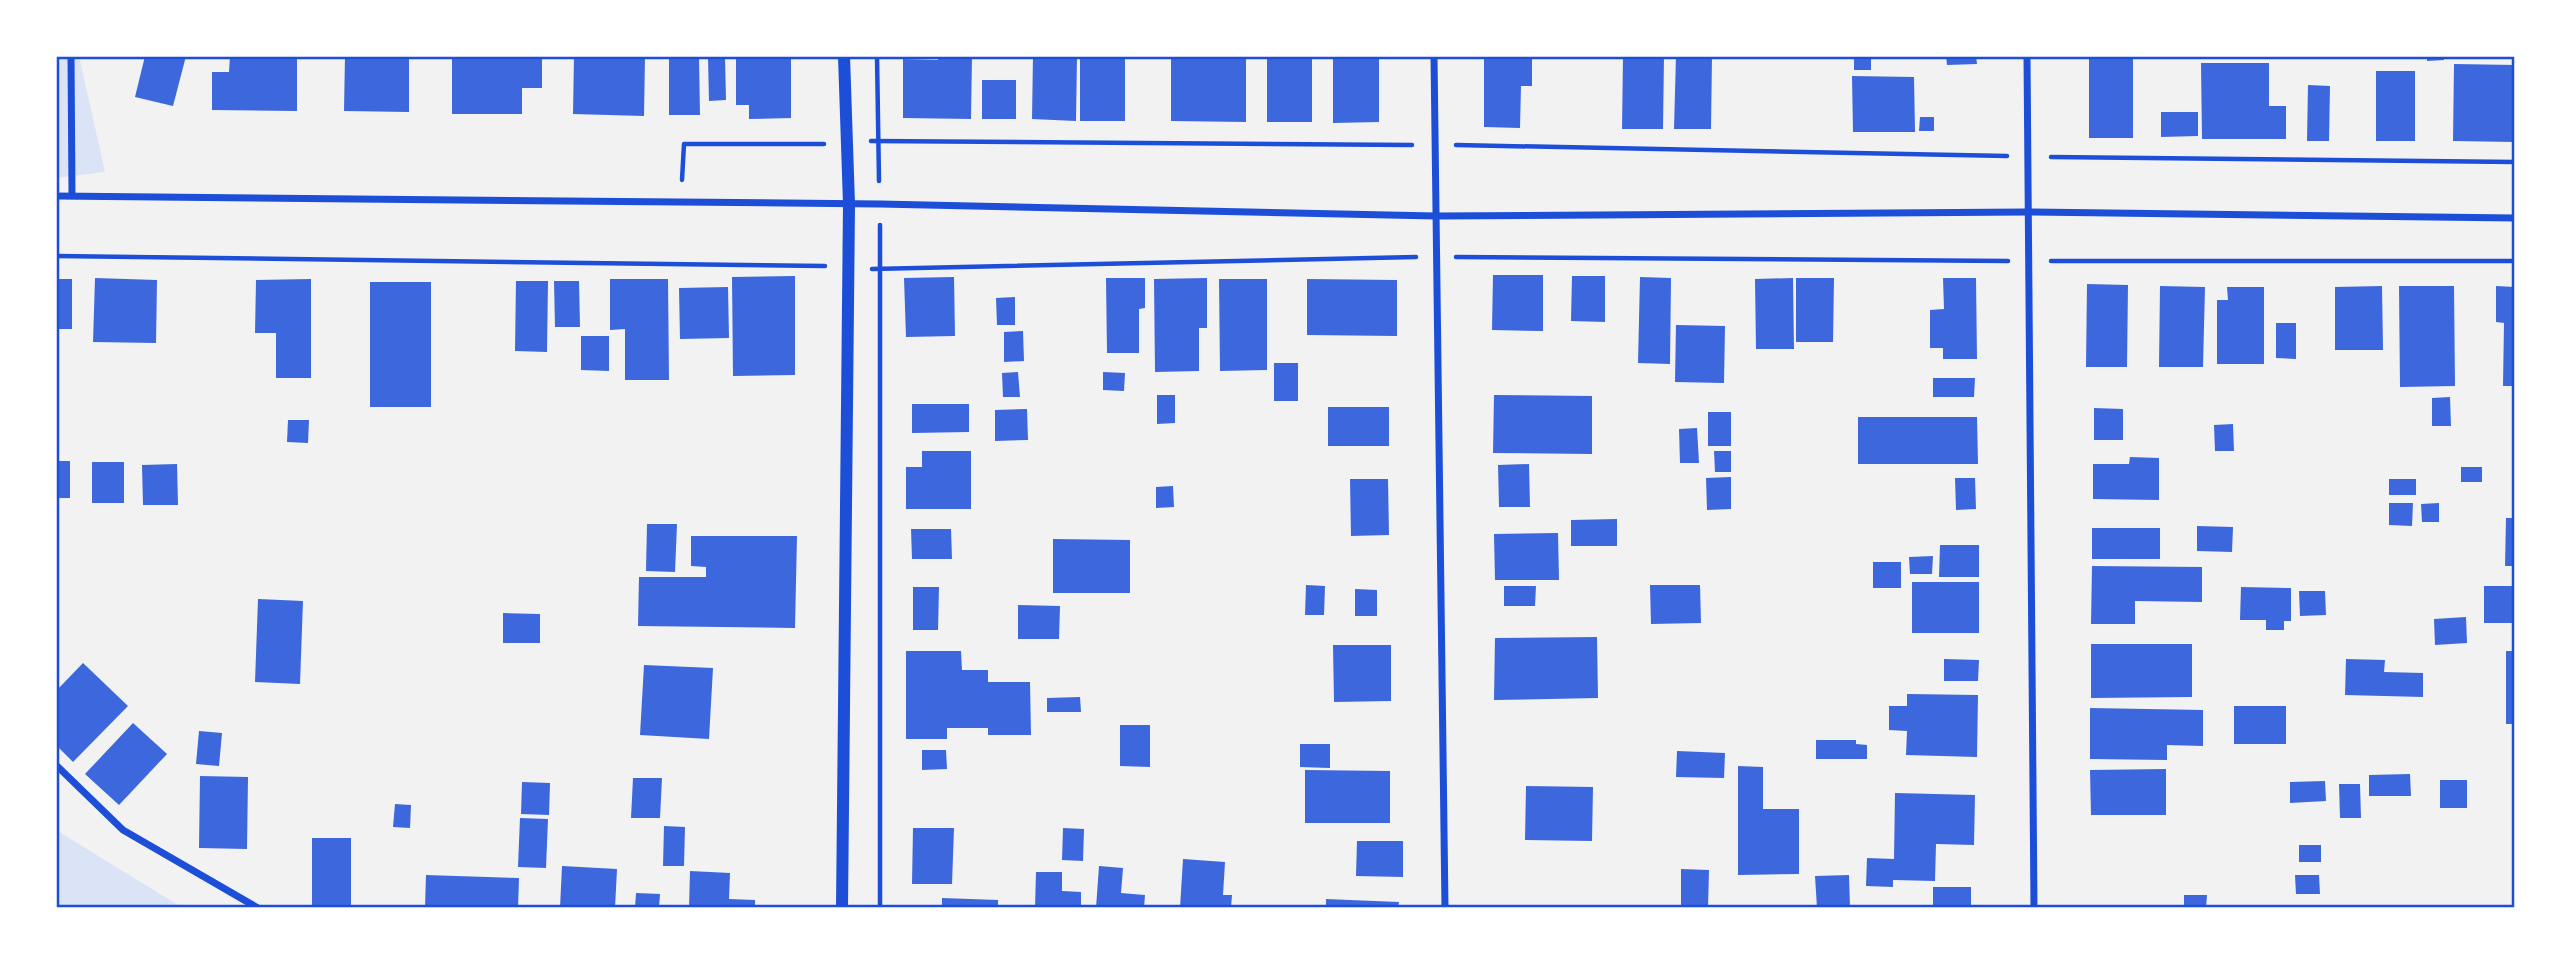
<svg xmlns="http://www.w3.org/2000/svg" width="2571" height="964" viewBox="0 0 2571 964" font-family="Georgia,serif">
  <rect width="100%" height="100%" fill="#f2f2f2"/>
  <!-- green -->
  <g fill="#dbe4f7">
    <path d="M56,56H79L105,172L56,178Z"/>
    <path d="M56,829V830L183,908H56Z"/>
  </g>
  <!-- building -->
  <g fill="#3d67dc">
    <path d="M145,56H186L173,106L135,97Z"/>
    <path d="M230,56H297V111L212,110V72H229Z"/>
    <path d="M345,56H409V112L344,111Z"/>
    <path d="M452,56H542V88H522V114H452Z"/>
    <path d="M574,56H645L644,116L573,114Z"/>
    <path d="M669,56H699L700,115H669Z"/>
    <path d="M725,56L726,100L709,101L708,57Z"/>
    <path d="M736,56H791V118L749,119V105H736Z"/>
    <path d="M938,56H972L971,119L903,118V59L938,60Z"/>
    <path d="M1033,56H1077L1076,121L1032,119Z"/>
    <path d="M1171,56H1246V122L1171,121Z"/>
    <rect x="1267" y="56" width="45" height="66"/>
    <path d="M1333,56H1379V122L1333,123Z"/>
    <path d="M1484,56H1532V86H1521L1520,128L1484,127Z"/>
    <path d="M1623,56H1664L1663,129H1622Z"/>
    <path d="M1676,56H1712L1711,129H1674Z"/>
    <rect x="1854" y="56" width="17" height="14"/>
    <path d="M1946,56H1976L1977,64L1947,65Z"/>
    <rect x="2089" y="56" width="44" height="82"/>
    <path d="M2427,56H2444V60L2427,61Z"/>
    <path d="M1080,57L1125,58V121H1080Z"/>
    <path d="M2201,63H2269V106H2286V139H2202Z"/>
    <path d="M2454,64L2515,65L2514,142L2453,141Z"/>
    <rect x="2376" y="71" width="39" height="70"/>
    <path d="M1852,76L1914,77L1915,132H1853Z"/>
    <rect x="982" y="80" width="34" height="39"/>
    <path d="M2308,85L2330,86L2329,141H2307Z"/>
    <path d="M2161,112H2198V136L2161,137Z"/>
    <path d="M1920,117H1934V131H1919Z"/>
    <path d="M1493,275H1543V331L1492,330Z"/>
    <path d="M795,276V375L733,376L732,277Z"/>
    <path d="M1572,276H1605V322L1571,321Z"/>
    <path d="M954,277L955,336L906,337L904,278Z"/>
    <path d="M1640,277L1671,278L1670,364L1638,363Z"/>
    <path d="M95,278L157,280L156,343L93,342Z"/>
    <path d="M1106,278H1145V308L1139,309V353H1107Z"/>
    <path d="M1207,278V328H1199V371L1155,372L1154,279Z"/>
    <path d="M1793,278L1794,349H1756L1755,279Z"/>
    <path d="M1796,278H1834L1833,342H1796Z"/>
    <path d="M1943,278H1976L1977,359H1943V348H1930V310L1944,309Z"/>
    <rect x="56" y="279" width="16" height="50"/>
    <path d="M311,279V378H276V333H255L256,280Z"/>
    <path d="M610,279H668L669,380H625V329L610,330Z"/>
    <path d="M1219,279H1267V370L1220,371Z"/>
    <path d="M1307,279L1397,280V336L1307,335Z"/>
    <path d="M516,281H548L547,352L515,351Z"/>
    <path d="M554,281H579L580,327H555Z"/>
    <rect x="370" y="282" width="61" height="125"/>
    <path d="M2087,284L2128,285L2127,367H2086Z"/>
    <path d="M2160,286L2205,287L2203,367H2159Z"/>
    <path d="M2382,286L2383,350H2335V287Z"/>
    <path d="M2399,286H2454L2455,386L2400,387Z"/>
    <path d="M2496,286L2515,287V386H2503L2504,323L2496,322Z"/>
    <path d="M728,287L729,338L680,339L679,288Z"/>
    <path d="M2227,287H2264V364H2217V300H2228Z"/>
    <path d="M1015,297V325H997L996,298Z"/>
    <path d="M2276,323H2296V359L2276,358Z"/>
    <path d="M1676,325L1725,326L1724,383L1675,382Z"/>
    <path d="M1023,331L1024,361L1004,362V332Z"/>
    <path d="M581,336H609V371L581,370Z"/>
    <rect x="1274" y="363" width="24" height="38"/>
    <path d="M1018,372L1020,397H1003L1002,373Z"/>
    <path d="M1103,372L1125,373L1124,391L1103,390Z"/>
    <path d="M1933,378H1975L1974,397H1933Z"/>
    <path d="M1157,395H1175V423L1157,424Z"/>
    <path d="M1494,395L1592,396V454L1493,453Z"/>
    <path d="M2450,397L2451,426H2432V398Z"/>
    <path d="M912,404H969V432L912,433Z"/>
    <rect x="1328" y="407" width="61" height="39"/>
    <path d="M2094,408L2123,409V440H2094Z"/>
    <path d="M1027,409L1028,440L995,441V410Z"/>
    <rect x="1708" y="412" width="23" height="34"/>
    <path d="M1858,417H1977L1978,464H1858Z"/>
    <path d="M288,420H309L308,443L287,442Z"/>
    <path d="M2233,424L2234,451H2215L2214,425Z"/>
    <path d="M1697,428L1699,463H1680L1679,429Z"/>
    <path d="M922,451H971V509H906V467H922Z"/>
    <path d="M1714,451H1731V472H1715Z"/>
    <path d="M2130,457L2159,458V500L2093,499V464H2129Z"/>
    <rect x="56" y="461" width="14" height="37"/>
    <rect x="92" y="462" width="32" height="41"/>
    <path d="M177,464L178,505H143L142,465Z"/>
    <path d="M1529,464L1530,507H1499L1498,465Z"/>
    <rect x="2461" y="467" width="21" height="15"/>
    <path d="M1731,477V509L1707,510L1706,478Z"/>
    <path d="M1955,478H1975L1976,509L1956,510Z"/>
    <path d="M1350,479H1388L1389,535L1351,536Z"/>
    <rect x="2389" y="479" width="27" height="16"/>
    <path d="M1173,486L1174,507L1156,508V487Z"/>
    <path d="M2389,503H2413L2412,526L2389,525Z"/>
    <path d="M2439,503V522H2422L2421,504Z"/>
    <path d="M2506,518H2515V566H2505Z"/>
    <path d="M1617,519V546H1571V520Z"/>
    <path d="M647,524H677L675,572L646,571Z"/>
    <path d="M2197,526L2233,527L2232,552L2197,551Z"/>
    <rect x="2092" y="528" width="68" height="31"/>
    <path d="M911,529H951L952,559H912Z"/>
    <path d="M1558,533L1559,580H1495L1494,534Z"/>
    <path d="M691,536H797L795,628L638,626L639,577H706V567L691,566Z"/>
    <path d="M1053,539L1130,540V593H1053Z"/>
    <path d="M1940,545H1979V577H1939Z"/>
    <path d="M1933,556L1932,574H1910L1909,557Z"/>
    <rect x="1873" y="562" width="28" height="26"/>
    <path d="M2092,566L2202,567V602L2135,601V624H2091Z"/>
    <rect x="1912" y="582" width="67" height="51"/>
    <path d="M1306,585L1325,586L1324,615H1305Z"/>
    <path d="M1650,585H1700L1701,623L1651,624Z"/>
    <path d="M1504,586H1536L1535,606H1504Z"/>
    <rect x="2484" y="586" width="31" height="37"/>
    <path d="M913,587H939L938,630H913Z"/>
    <path d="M2241,587L2291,588V621H2284V630H2266V620H2240Z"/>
    <path d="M1355,589L1377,590V616H1355Z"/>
    <path d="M2299,591H2325L2326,615L2300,616Z"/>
    <path d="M258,599L303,601L300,684L255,682Z"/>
    <path d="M1018,605L1060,606L1059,639H1018Z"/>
    <path d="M503,613L540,614V643H503Z"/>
    <path d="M2466,617L2467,643L2435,645L2434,619Z"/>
    <path d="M1597,637L1598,698L1494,700L1495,638Z"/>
    <path d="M2091,644H2192V697L2091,698Z"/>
    <path d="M1333,645H1391V701L1334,702Z"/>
    <path d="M906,651H961L962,670H988V682H1030L1031,735H988V728H947V739H906Z"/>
    <rect x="2506" y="651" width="9" height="73"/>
    <path d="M1944,659L1979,660L1978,681H1944Z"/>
    <path d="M2346,659L2385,660L2384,672L2423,673V697L2345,695Z"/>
    <path d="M83,663L128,706L73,762L56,745V691Z"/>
    <path d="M644,665L713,668L709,739L640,735Z"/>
    <path d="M1907,694L1978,695L1977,757L1906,755L1907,731L1889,730V706H1907Z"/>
    <path d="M1080,697L1081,712H1047V698Z"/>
    <rect x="2234" y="706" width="52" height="38"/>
    <path d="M2090,708L2203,710V746L2167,745V760L2090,759Z"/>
    <path d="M133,723L167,754L119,805L85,774Z"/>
    <path d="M1120,725H1150V767L1120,766Z"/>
    <path d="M199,731L222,733L219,766L196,764Z"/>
    <path d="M1816,740H1856V744L1867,745V759H1816Z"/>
    <path d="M1300,744H1330V768L1300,767Z"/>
    <path d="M922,750H946L947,769L922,770Z"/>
    <path d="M1677,751L1725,753L1724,778L1676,777Z"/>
    <path d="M1738,766L1763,767V809H1799V874L1738,875Z"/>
    <path d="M2166,769V815H2091L2090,770Z"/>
    <path d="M1305,770L1390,771V823H1305Z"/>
    <path d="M2410,774L2411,796H2369V775Z"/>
    <path d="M200,776L248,777L247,849L199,848Z"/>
    <path d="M633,778H662L660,818H631Z"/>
    <rect x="2440" y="780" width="27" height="28"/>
    <path d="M2325,781L2326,801L2290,803V782Z"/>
    <path d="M522,782L550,783L549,815L521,814Z"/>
    <path d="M2339,784H2360L2361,818H2340Z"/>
    <path d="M1526,786L1593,787L1592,841L1525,840Z"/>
    <path d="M1895,793L1975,795L1974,845L1936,844L1935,881L1893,880V887L1866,886L1867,858L1894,859Z"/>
    <path d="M395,804L411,805L410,828L393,827Z"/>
    <path d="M520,818L548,819L546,868L518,867Z"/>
    <path d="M664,826L685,827L684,866H663Z"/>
    <path d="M913,828H954L952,884H912Z"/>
    <path d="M1063,828L1084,829L1083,861L1062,860Z"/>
    <rect x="312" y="838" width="39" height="70"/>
    <path d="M1357,841H1403V877L1356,876Z"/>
    <rect x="2299" y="845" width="22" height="17"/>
    <path d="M1183,859L1225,862L1223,895H1232L1231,908H1180Z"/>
    <path d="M562,866L617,869L615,908H560Z"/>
    <path d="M1099,866L1123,868L1121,893L1145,895L1144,908H1096Z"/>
    <path d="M1681,869L1709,870L1708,908H1681Z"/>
    <path d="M690,871L730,873L729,899L755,900V908H689Z"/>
    <path d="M1036,872H1062V891L1081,892V908H1035Z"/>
    <path d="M426,875L519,878L518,908H425Z"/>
    <path d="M1849,875L1850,908H1817L1815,876Z"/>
    <path d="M2295,875H2319L2320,894H2296Z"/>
    <rect x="1933" y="887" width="38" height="21"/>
    <path d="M636,893L660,894L659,908H635Z"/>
    <path d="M2184,895H2207L2206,908H2184Z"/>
    <path d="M942,898L998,900V908H942Z"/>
    <path d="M1326,899L1399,902L1398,908H1326Z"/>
  </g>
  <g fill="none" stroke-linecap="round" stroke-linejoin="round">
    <!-- path -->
    <g stroke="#1d4ed8" stroke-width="4.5">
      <path d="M877,56L879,181"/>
      <path d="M871,141L1412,145"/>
      <path d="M1456,145L2007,156"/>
      <path d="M2051,157L2515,162"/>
      <path d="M682,180L684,144H824"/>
      <path d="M880,225V908"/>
      <path d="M56,256L825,266"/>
      <path d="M1456,257L2008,261"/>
      <path d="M2051,261H2515"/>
      <path d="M872,269L1416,257"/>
    </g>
    <!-- minor -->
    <g stroke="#1d4ed8" stroke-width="7">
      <path d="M71,56L72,195"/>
      <path d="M1434,56L1445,908"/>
      <path d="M2027,56L2034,908"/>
      <path d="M56,196L880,204L1436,216L2027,212L2515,218"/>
      <path d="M56,765L123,830L258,908"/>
    </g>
    <!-- tertiary -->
    <path stroke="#1d4ed8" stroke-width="12" d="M842,908L849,204L844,56"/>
  </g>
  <!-- border -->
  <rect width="2571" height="964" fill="none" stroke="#ffffff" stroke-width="116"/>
  <rect x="58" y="58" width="2455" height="848" fill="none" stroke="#1d4ed8" stroke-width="2.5"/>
</svg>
